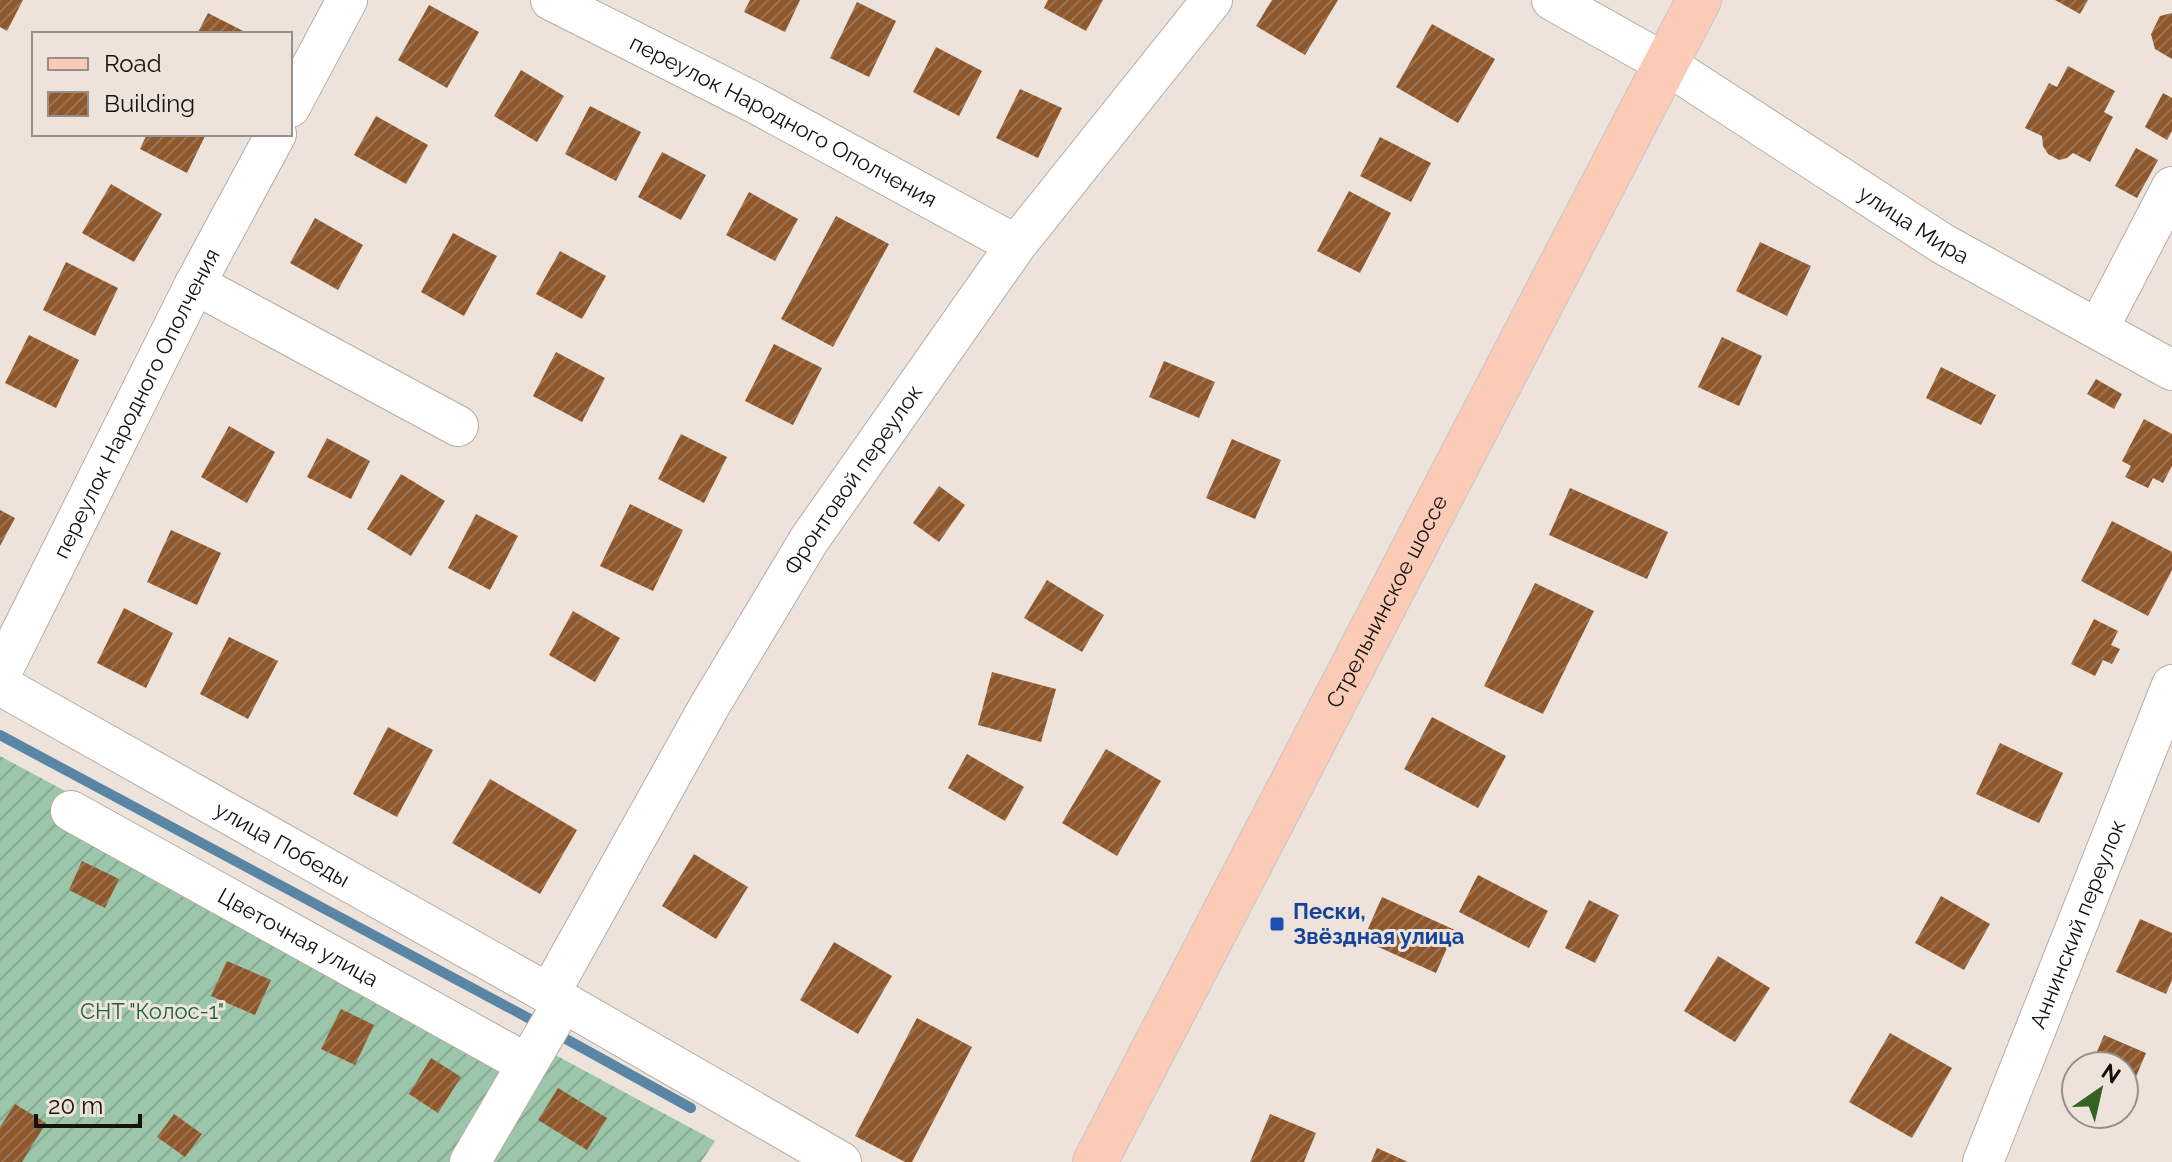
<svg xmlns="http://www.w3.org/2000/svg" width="2172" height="1162" viewBox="0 0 2172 1162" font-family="Raleway,sans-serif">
  <defs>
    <pattern id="garden-furrows" width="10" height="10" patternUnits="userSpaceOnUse" patternTransform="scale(2)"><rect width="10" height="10" fill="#9bc6a9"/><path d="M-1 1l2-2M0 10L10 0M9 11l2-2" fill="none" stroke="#85a990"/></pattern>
    <pattern id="building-hatch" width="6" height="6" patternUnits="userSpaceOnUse" patternTransform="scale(2)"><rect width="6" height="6" fill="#8f582c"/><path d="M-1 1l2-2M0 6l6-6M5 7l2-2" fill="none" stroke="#9b7556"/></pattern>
  </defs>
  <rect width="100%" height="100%" fill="#eee3db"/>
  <!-- garden -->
  <path fill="url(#garden-furrows)" d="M0,756L715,1141L701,1162H0Z"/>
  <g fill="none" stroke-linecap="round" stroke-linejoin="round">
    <!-- stream -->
    <g stroke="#5986a4" stroke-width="10">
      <path d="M0,735L532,1020"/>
      <path d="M566,1039L691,1108"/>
    </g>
  </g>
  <!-- building -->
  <g fill="url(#building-hatch)">
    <path d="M0,0H23L7,31L0,27Z"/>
    <path d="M750,0H800L785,32L744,12Z"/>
    <path d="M1048,0H1103L1086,31L1044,8Z"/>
    <path d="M1272,0H1338L1305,55L1256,26Z"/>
    <path d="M2055,0H2088L2080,14Z"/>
    <path d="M857,2L896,21L869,77L830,58Z"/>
    <path d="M429,5L479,32L447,88L398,60Z"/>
    <path d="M208,13L249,34H197Z"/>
    <path d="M2172,13V59L2155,49L2151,34L2160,16Z"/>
    <path d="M1432,24L1495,59L1458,123L1396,87Z"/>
    <path d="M936,47L982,71L959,116L913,92Z"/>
    <path d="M2068,66L2115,91L2104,112L2113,117L2090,162L2073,153L2067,158L2059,160L2048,154L2043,146L2042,136L2025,128L2049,83L2057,87Z"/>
    <path d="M521,70L564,96L537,142L494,116Z"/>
    <path d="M1020,89L1062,108L1038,158L996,138Z"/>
    <path d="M2163,93L2172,98V131L2167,140L2145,127Z"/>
    <path d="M590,106L641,132L616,181L565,154Z"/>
    <path d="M376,116L428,145L406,184L354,155Z"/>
    <path d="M147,134H206L187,173L140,149Z"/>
    <path d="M1380,137L1431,163L1411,202L1360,176Z"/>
    <path d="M2136,148L2158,160L2137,198L2115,186Z"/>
    <path d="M662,152L706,175L681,220L638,197Z"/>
    <path d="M111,184L162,214L134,262L82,233Z"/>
    <path d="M1349,191L1391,213L1360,273L1317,251Z"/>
    <path d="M749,192L798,219L775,261L726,235Z"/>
    <path d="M836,216L889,244L833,347L781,319Z"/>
    <path d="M315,218L363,245L338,290L290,263Z"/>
    <path d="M453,233L497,256L464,316L421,292Z"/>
    <path d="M1760,242L1811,266L1787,316L1736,291Z"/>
    <path d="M560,251L606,276L582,319L536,294Z"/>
    <path d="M66,262L118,288L95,336L43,310Z"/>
    <path d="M29,335L79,360L56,408L5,383Z"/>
    <path d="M1722,337L1762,356L1739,406L1698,387Z"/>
    <path d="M774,344L822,368L793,425L745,401Z"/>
    <path d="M556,352L605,378L582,422L533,396Z"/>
    <path d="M1164,361L1215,382L1199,418L1149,397Z"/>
    <path d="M1941,367L1996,395L1981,425L1926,398Z"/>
    <path d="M2096,379L2122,394L2114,409L2087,394Z"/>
    <path d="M2144,419L2172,434V466L2163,483L2153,478L2148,488L2125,477L2131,466L2122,461Z"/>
    <path d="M229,426L275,452L247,503L201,477Z"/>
    <path d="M681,434L727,457L704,503L658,479Z"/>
    <path d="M327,438L370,461L351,499L307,477Z"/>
    <path d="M1232,439L1281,460L1255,519L1206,498Z"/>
    <path d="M401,474L445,501L411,556L367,529Z"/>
    <path d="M939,486L965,505L939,542L913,523Z"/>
    <path d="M1570,488L1668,532L1647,579L1549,535Z"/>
    <path d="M630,504L683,530L653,591L600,566Z"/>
    <path d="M0,510L15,518L0,546Z"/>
    <path d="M476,514L518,536L490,590L448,568Z"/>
    <path d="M2112,521L2172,552V570L2148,616L2081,581Z"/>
    <path d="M171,530L221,553L197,605L147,582Z"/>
    <path d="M1047,580L1104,615L1082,652L1024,618Z"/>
    <path d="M1535,583L1594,611L1543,714L1484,686Z"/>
    <path d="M124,608L173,633L146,688L97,663Z"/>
    <path d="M573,611L620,638L595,682L549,655Z"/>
    <path d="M2094,619L2118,631L2111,645L2120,649L2112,664L2103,660L2095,676L2071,664Z"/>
    <path d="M229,637L278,661L248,719L200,694Z"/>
    <path d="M992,672L1056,689L1041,742L978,725Z"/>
    <path d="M1432,717L1506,756L1478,808L1404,769Z"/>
    <path d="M388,727L433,750L397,817L353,794Z"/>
    <path d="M2000,743L2063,773L2039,823L1976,794Z"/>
    <path d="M1106,749L1161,781L1117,856L1062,823Z"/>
    <path d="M967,754L1024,787L1005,821L948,788Z"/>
    <path d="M490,779L577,830L540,894L452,843Z"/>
    <path d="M694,854L748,887L716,939L662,906Z"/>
    <path d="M82,861L119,879L105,908L69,890Z"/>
    <path d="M1478,875L1548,911L1529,948L1459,912Z"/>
    <path d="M1941,896L1990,924L1964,970L1915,943Z"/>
    <path d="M1382,897L1455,930L1436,973L1363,940Z"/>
    <path d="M1589,900L1619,915L1595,963L1565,948Z"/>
    <path d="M2140,919L2172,933V980L2166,994L2116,972Z"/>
    <path d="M834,942L892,976L858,1034L800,1000Z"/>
    <path d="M1718,956L1770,988L1735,1042L1684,1011Z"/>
    <path d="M227,961L271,980L255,1015L211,996Z"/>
    <path d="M341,1009L374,1025L355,1065L321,1049Z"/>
    <path d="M917,1018L972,1047L912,1162H905L855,1136Z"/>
    <path d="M1890,1033L1952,1068L1912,1138L1849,1102Z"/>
    <path d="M2104,1035L2146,1053L2124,1105V1066H2091Z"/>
    <path d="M431,1058L461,1077L438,1113L409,1094Z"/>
    <path d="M558,1088L607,1118L587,1150L538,1120Z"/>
    <path d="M15,1104L46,1123L22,1162H0V1127Z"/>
    <path d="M174,1114L202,1134L185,1157L157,1137Z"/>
    <path d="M1270,1114L1316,1133L1304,1162H1250Z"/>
    <path d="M1377,1148L1408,1162H1371Z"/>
  </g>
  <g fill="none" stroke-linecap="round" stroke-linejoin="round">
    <defs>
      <g id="minor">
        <path id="s1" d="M551,0L759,105L1016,245"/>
        <path id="s2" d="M1552,0L1666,64L1943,244L2172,370"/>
        <path d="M290,107L347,0"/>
        <path d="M195,284L458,426"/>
        <path d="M2098,329L2172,187"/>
        <path id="s3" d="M0,675L195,284L276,134"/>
        <path id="s4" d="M0,685L549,994L841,1162"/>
        <path id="s5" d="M71,811L527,1064"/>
        <path id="s6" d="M549,994L710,705L809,540L1016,245L1212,0"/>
        <path d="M470,1162L563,1003"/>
        <path id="s7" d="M1983,1162L2172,685"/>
      </g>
      <g id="major">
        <path id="s8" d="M1095,1162L1699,0"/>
      </g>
    </defs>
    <!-- minor casing -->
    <use href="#minor" stroke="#b7aca5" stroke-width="42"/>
    <!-- major casing -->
    <use href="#major" stroke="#c7c6c5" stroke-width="46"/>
    <!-- minor -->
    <use href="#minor" stroke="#fff" stroke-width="40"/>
    <!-- major -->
    <use href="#major" stroke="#fbcbb8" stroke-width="44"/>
  </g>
  <!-- markers -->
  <rect fill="#1a4fb4" stroke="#eee3db" stroke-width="3" x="1269" y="916" width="16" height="16" rx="4"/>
  <g text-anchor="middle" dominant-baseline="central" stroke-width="6" stroke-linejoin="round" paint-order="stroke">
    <!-- street labels -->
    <g font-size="22" fill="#14110e" stroke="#eee3db">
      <text stroke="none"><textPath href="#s1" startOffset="262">переулок Народного Ополчения</textPath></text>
      <text stroke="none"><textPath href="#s2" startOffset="426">улица Мира</textPath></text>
      <text stroke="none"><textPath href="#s3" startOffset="304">переулок Народного Ополчения</textPath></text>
      <text stroke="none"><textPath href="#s6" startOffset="598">Фронтовой переулок</textPath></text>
      <text stroke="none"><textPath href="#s8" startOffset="632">Стрельнинское шоссе</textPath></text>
      <text stroke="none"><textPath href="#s4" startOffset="324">улица Победы</textPath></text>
      <text stroke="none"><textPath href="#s7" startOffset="256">Аннинский переулок</textPath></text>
      <text stroke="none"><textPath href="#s5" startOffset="260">Цветочная улица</textPath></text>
    </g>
    <!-- transit labels -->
    <g font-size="22" font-weight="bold" fill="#164399" stroke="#eee3db" text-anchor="start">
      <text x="1293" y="911">Пески,<tspan x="1293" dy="25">Звёздная улица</tspan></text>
    </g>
    <!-- park labels -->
    <g font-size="22" fill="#1a663d" stroke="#eee3db">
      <text x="152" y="1011">СНТ "Колос-1"</text>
    </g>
  </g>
  <!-- legend -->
  <rect x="32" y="32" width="260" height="104" fill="#eee3db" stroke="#978f89" stroke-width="2"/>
  <rect x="48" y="58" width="40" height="12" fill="#fbcbb8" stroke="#978f89" stroke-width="2"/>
  <text x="104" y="72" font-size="24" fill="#14110e">Road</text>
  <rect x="48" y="92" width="40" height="24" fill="url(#building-hatch)" stroke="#978f89" stroke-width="2"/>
  <text x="104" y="112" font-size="24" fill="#14110e">Building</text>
  <!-- north arrow -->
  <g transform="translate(2100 1090) rotate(34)"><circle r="38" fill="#eee3db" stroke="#978f89" stroke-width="2"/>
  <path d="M0-6L14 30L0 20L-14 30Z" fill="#346424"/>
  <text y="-12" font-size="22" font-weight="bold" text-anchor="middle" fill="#14110e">N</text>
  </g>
  <!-- scale -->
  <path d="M36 1114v12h104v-12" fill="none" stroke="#14110e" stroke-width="4"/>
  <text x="48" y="1114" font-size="24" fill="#14110e" stroke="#eee3db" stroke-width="6" paint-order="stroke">20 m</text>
</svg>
